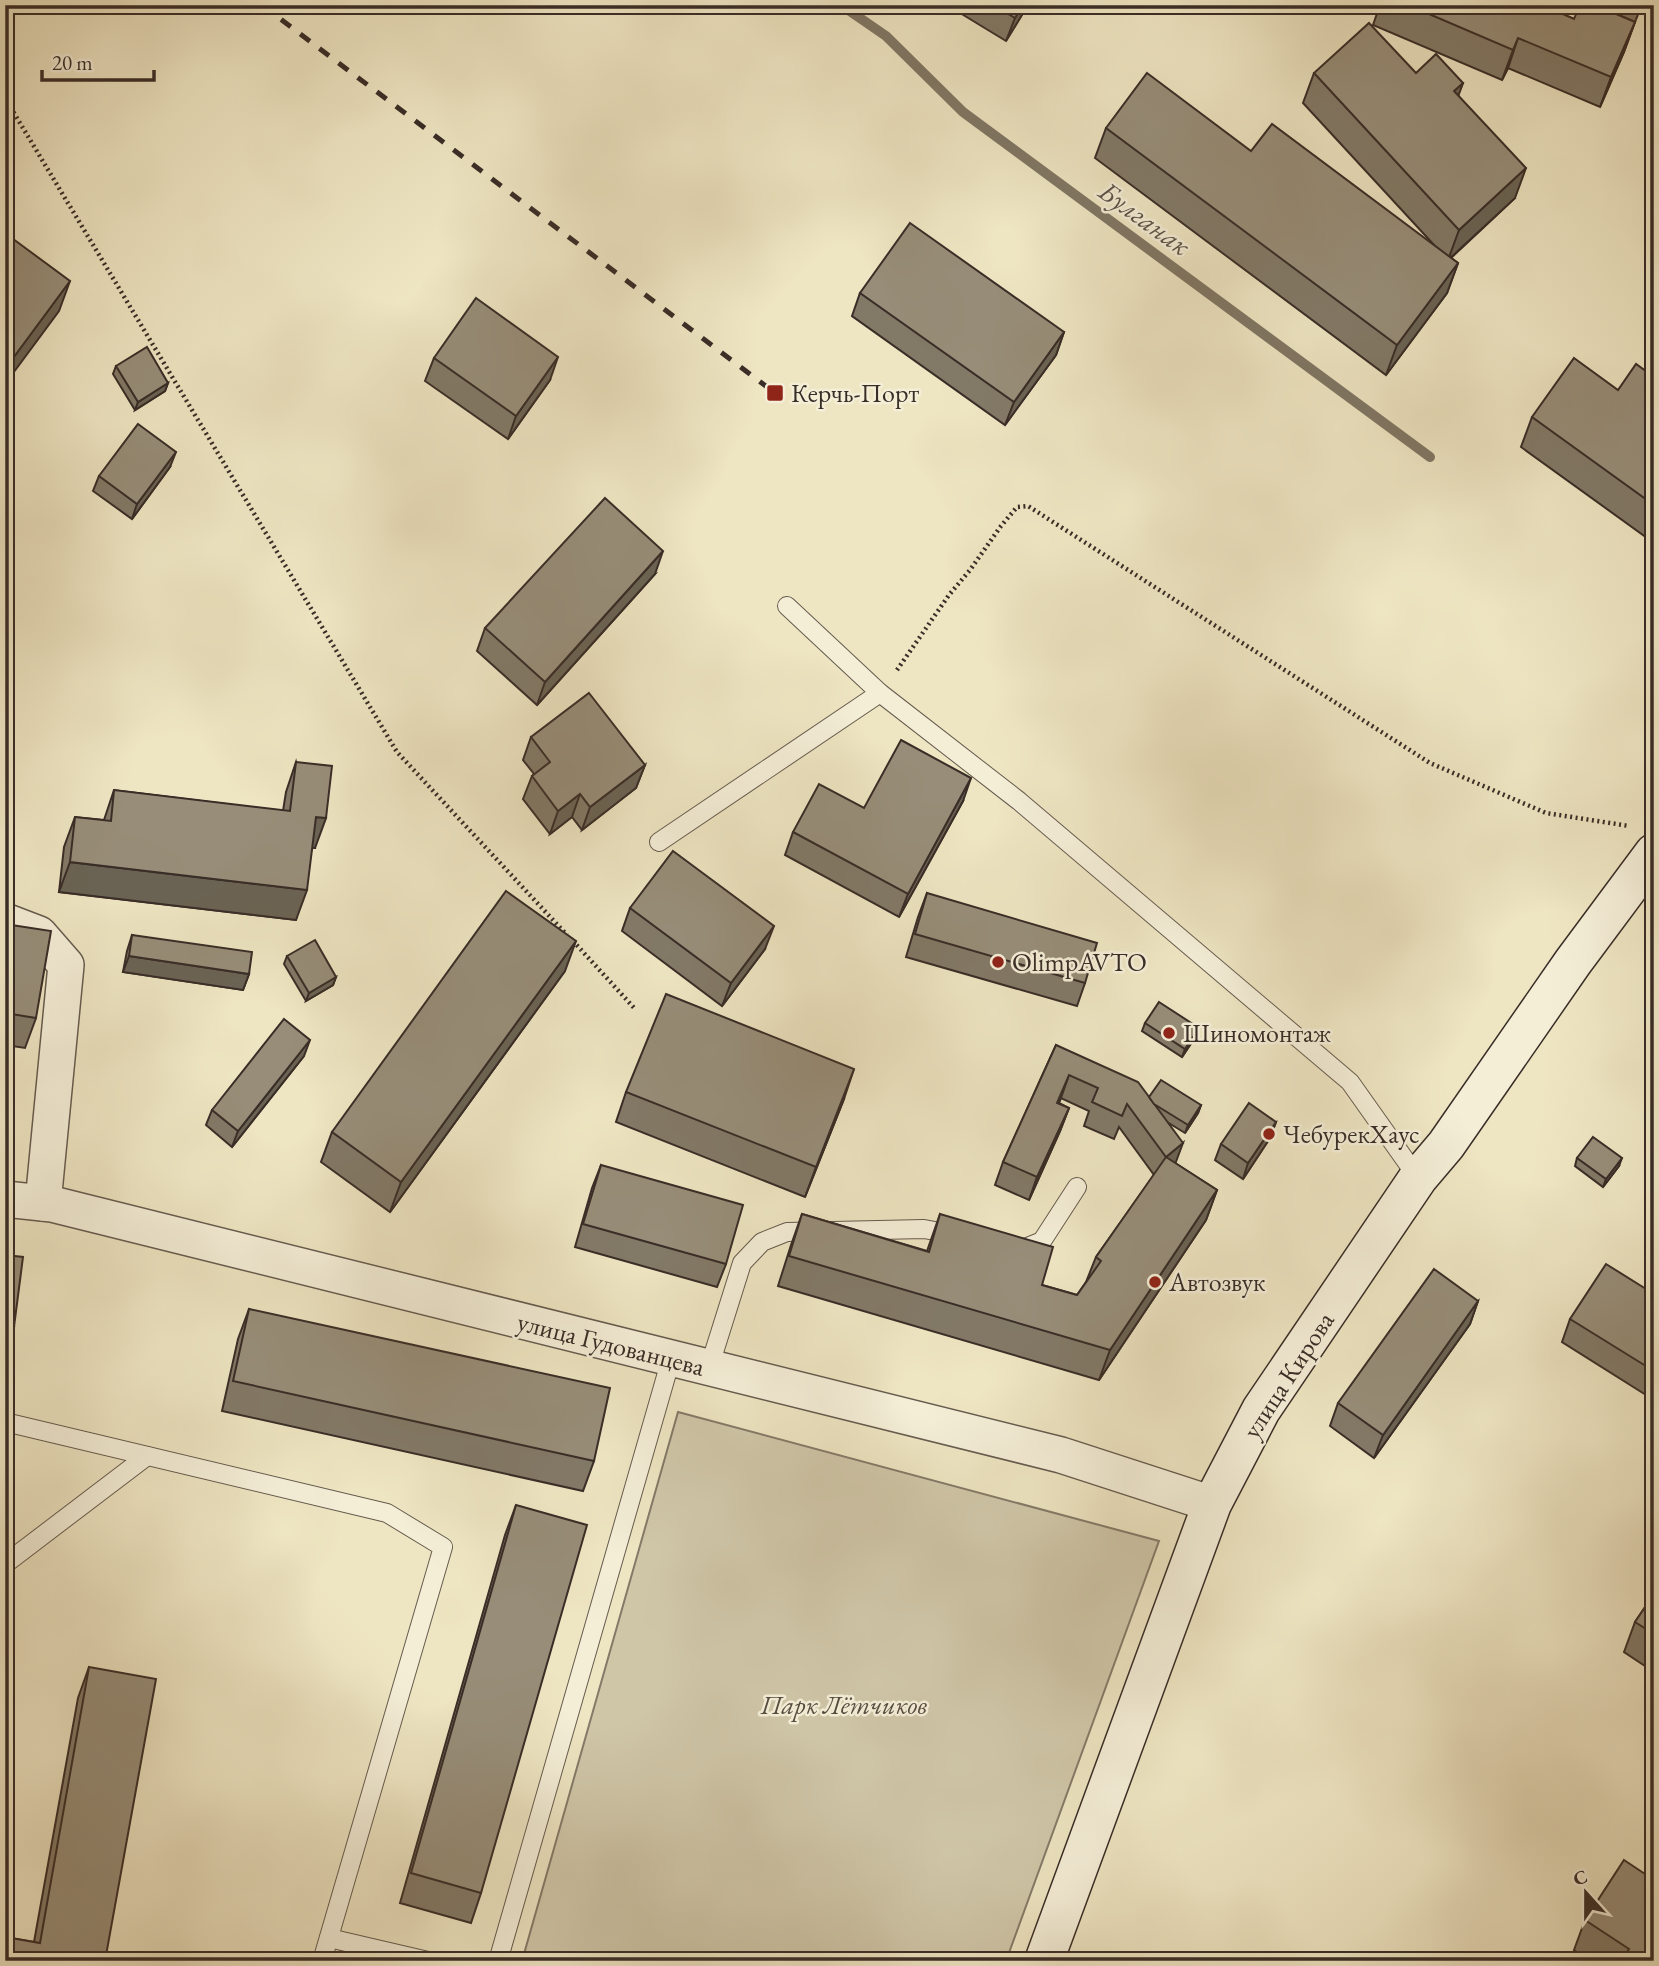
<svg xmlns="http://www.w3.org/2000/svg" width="1659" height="1966" viewBox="0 0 1659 1966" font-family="'EB Garamond',serif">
  <rect width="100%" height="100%" fill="#eee5c2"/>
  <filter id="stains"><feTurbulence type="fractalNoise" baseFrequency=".00286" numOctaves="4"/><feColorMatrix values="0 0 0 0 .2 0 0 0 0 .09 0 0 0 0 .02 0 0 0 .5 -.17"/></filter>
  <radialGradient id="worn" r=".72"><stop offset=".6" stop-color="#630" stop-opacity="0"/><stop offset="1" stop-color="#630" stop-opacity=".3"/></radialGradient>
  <!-- green -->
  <path fill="#cfc6a8" stroke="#847a68" stroke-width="2" d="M678,1412L1159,1541L1006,1961H522Z"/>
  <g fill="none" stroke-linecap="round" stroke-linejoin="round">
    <!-- stream -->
    <path stroke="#807664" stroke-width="10" d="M841,5L886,36L963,112L1430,457"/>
    <defs>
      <g id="service">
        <path d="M787,606L880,693L1019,801L1350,1082L1418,1178"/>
        <path d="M659,842L880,693"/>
        <path d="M1015,1246L1025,1248L1042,1241L1077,1187"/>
        <path d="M709,1368L742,1263L762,1242L787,1232L924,1229L956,1235"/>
        <path d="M5,1422L387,1513L443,1547L322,1961"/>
        <path d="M5,1564L147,1456"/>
        <path d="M329,1938L428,1961"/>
        <path d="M498,1961L671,1359"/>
      </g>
      <g id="minor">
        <path d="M5,921L39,934L66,965L43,1203"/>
        <path d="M5,1199L52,1204L1061,1455L1212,1504"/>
      </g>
      <path id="secondary" d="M1044,1961L1212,1504L1261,1410L1418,1178L1446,1145L1573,962L1654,853"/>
    </defs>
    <!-- service casing -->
    <use href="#service" stroke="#665b4e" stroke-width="20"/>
    <!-- minor casing -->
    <use href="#minor" stroke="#665b4e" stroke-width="38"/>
    <!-- secondary casing -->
    <use href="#secondary" stroke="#392d27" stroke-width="41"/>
    <!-- path -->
    <g stroke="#392d27" stroke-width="4.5" stroke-dasharray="2 3.5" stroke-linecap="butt">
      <path d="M5,98L397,752L567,935"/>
      <path d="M897,670L949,595L970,570L1001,526L1017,507L1028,506L1430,763L1546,813L1629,826"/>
      <path d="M573,941L636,1010"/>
    </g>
    <!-- service -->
    <use href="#service" stroke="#f4eed7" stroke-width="18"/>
    <!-- minor -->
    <use href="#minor" stroke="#f4eed7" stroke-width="35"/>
    <!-- secondary -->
    <use href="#secondary" stroke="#f4eed7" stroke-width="38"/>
    <!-- rail -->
    <path stroke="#392d27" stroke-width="5" stroke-dasharray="12 12" stroke-linecap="butt" d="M262,5L775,393"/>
  </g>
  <!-- wall -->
  <g fill="#827967" stroke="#392d27" stroke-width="2">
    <path d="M947,5H1028L1006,41Z"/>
    <path d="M1380,5H1542L1574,19L1635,22L1624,52L1600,107L1508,68L1502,80L1373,25Z"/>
    <path d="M1595,5H1642L1635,22Z"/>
    <path d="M1314,73H1416L1463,83L1458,95L1515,198L1451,258L1458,263L1447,293L1386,375L1095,158L1106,128L1251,151L1435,246L1303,103Z"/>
    <path d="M860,293L1064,332L1056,355L1005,425L852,316Z"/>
    <path d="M434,358L550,380L508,439L425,381Z"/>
    <path d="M116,366L168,383L165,391L135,410L113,374Z"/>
    <path d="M1654,377V543L1521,447L1532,417L1618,390Z"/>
    <path d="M170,467L132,519L93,491L99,476Z"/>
    <path d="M655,574L537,705L477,651L485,628Z"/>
    <path d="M531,737L645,765L636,788L582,830L572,817L550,834L523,799L532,776L534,774L523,760Z"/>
    <path d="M296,762L315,848H312L296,920L59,892L64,847L75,817L104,820L114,790L283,811L286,792Z"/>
    <path d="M963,801L899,917L785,855L793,832L864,808Z"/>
    <path d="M927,893L1085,983L1077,1006L906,957L918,917Z"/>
    <path d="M630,908L765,949L722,1006L622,931Z"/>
    <path d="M5,924L36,1018L25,1048L5,1045Z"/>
    <path d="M132,935L249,974L243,990L123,972L127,951Z"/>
    <path d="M287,956L336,977L333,985L306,1001L284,964Z"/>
    <path d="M565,971L390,1212L321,1162L332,1132Z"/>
    <path d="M1145,1023L1199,1028L1196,1036L1182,1057L1142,1031Z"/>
    <path d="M1056,1045L1149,1097L1201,1105L1198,1113L1185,1133L1167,1122L1175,1163L1217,1190L1206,1220L1099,1380L778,1286L791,1245L802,1214L927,1251L940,1214L1042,1285L1077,1295L1086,1282L1096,1257L1154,1175L1119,1127L1114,1139L1084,1126L1089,1111L1061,1098L1059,1103L1069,1108L1060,1131L1029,1200L995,1185L1003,1162Z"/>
    <path d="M304,1056L232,1147L206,1125L212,1110Z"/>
    <path d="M626,1092L844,1099L805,1197L616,1122Z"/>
    <path d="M1276,1122L1270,1138L1243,1179L1215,1160L1221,1144Z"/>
    <path d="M1577,1158L1619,1166L1603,1187L1575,1166Z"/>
    <path d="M601,1165L726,1264L717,1287L575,1247L592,1188Z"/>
    <path d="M1654,1294V1400L1562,1342L1570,1319Z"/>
    <path d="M1478,1301L1470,1324L1374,1458L1330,1426L1338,1403Z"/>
    <path d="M249,1309L594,1461L583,1491L222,1411L238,1339Z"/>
    <path d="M516,1505L481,1893L471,1923L400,1903L505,1535Z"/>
    <path d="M1654,1594V1672L1624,1652L1635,1622Z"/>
    <path d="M89,1667L105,1961H5V1953L11,1938L34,1942L78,1698Z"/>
    <path d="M1585,1920L1654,1961H1590L1574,1950Z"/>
  </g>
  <!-- shaded-wall -->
  <g fill="#6a6354" stroke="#392d27" stroke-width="2">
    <path d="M1023,5H1028L1006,41L1015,18Z"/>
    <path d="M1635,22L1624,52L1600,107L1611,77Z"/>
    <path d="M1518,38L1508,68L1502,80L1513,50Z"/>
    <path d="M1463,83L1452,113L1454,91Z"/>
    <path d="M1526,168L1515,198L1448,260L1459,230Z"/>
    <path d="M1458,263L1447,293L1386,375L1397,345Z"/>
    <path d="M70,281L59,311L5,384V369Z"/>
    <path d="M1064,332L1056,355L1005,425L1014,402Z"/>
    <path d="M558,357L550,380L508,439L516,416Z"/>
    <path d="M168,383L165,391L135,410L138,402Z"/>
    <path d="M176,452L170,467L132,519L137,504Z"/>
    <path d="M663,551L655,574L537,705L545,682Z"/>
    <path d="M645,765L636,788L582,830L590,807Z"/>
    <path d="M971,778L963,801L899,917L908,894Z"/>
    <path d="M580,794L572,817L550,834L558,811Z"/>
    <path d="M316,817L326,818L315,848H305Z"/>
    <path d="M70,862L307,890L296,920L59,892Z"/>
    <path d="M774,926L765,949L722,1006L731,983Z"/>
    <path d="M576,941L565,971L390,1212L401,1182Z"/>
    <path d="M129,956L249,974L243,990L123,972Z"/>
    <path d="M336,977L333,985L306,1001L309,993Z"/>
    <path d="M1199,1028L1196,1036L1182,1057L1185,1049Z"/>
    <path d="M310,1040L304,1056L232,1147L238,1131Z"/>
    <path d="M854,1069L844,1099L805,1197L816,1167Z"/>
    <path d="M1069,1075L1061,1098L1049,1126L1057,1103Z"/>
    <path d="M1201,1105L1198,1113L1185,1133L1188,1125Z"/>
    <path d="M1069,1108L1060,1131L1029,1200L1037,1177Z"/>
    <path d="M1276,1122L1270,1138L1243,1179L1248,1163Z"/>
    <path d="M1183,1143L1174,1167L1166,1157Z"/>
    <path d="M1622,1158L1619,1166L1603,1187L1606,1179Z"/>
    <path d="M1217,1190L1206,1220L1099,1380L1110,1350Z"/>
    <path d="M1478,1301L1470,1324L1374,1458L1383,1435Z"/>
    <path d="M5,1326L14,1327L5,1350Z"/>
  </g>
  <!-- building -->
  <g fill="#978d78" stroke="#392d27" stroke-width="2">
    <path d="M993,5H1023L1015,18Z"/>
    <path d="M1408,5H1542L1574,19L1580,5H1595L1635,22L1611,77L1518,38L1513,50Z"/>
    <path d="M1369,23L1416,73L1436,54L1463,83L1454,91L1526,168L1459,230L1314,73Z"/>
    <path d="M1147,73L1251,151L1272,124L1458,263L1397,345L1106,128Z"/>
    <path d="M910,223L1064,332L1014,402L860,293Z"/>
    <path d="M5,233L70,281L5,369Z"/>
    <path d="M476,298L558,357L516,416L434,358Z"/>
    <path d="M147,347L168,383L138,402L116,366Z"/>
    <path d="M1574,358L1618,390L1636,364L1654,377V505L1532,417Z"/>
    <path d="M138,424L176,452L137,504L99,476Z"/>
    <path d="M605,498L663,551L545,682L485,628Z"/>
    <path d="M589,693L645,765L590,807L580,794L558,811L532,776L550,762L531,737Z"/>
    <path d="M901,740L971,778L908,894L793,832L819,784L864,808Z"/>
    <path d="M296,762L332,766L326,818L316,817L307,890L70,862L75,817L111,821L114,790L290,811Z"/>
    <path d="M673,851L774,926L731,983L630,908Z"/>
    <path d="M506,891L576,941L401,1182L332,1132Z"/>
    <path d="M927,893L1097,943L1085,983L915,934Z"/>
    <path d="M5,924L51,931L36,1018L5,1013Z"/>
    <path d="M132,935L252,952L249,974L129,956Z"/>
    <path d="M315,940L336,977L309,993L287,956Z"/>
    <path d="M666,994L854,1069L816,1167L626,1092Z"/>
    <path d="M1159,1002L1199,1028L1185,1049L1145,1023Z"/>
    <path d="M284,1019L310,1040L238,1131L212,1110Z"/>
    <path d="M1056,1045L1138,1082L1183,1143L1166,1157L1127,1104L1122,1116L1092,1102L1098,1088L1069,1075L1057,1103L1069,1108L1037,1177L1003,1162Z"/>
    <path d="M1161,1080L1201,1105L1188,1125L1154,1104L1149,1097Z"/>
    <path d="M1249,1103L1276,1122L1248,1163L1221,1144Z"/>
    <path d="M1593,1137L1622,1158L1606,1179L1577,1158Z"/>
    <path d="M1166,1157L1217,1190L1110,1350L789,1256L802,1214L929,1252L940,1214L1053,1247L1042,1285L1077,1295L1101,1261L1096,1257Z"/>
    <path d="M601,1165L743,1205L726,1264L583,1224Z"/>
    <path d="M5,1255L23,1257L14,1327L5,1326Z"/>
    <path d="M1606,1264L1654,1294V1371L1570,1319Z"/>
    <path d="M1434,1269L1478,1301L1383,1435L1338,1403Z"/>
    <path d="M249,1309L610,1388L594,1461L233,1381Z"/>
    <path d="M516,1505L587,1525L481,1893L411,1873Z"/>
    <path d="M1654,1594V1634L1635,1622Z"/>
    <path d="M89,1667L156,1679L105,1961H7L11,1938L40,1943Z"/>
    <path d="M1624,1860L1654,1880V1961H1621L1629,1949L1585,1920Z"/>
  </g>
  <!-- markers -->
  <g fill="#8f2418" stroke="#f4eed7" stroke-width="2.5">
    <rect x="766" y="384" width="18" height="18" rx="3.5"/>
    <circle cx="998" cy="962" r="7"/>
    <circle cx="1169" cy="1033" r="7"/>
    <circle cx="1269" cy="1134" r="7"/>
    <circle cx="1155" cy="1282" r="7"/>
  </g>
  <g text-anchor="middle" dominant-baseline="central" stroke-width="5" stroke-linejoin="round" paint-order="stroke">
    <!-- poi labels -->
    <g font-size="26" fill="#392d27" stroke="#f4eed7" text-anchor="start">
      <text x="791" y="393">Керчь-Порт</text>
      <text x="1012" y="962">OlimpAVTO</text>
      <text x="1183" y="1033">Шиномонтаж</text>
      <text x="1283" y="1134">ЧебурекХаус</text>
      <text x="1169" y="1282">Автозвук</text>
    </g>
    <!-- street labels -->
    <g font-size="26" fill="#392d27" stroke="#f4eed7">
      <text transform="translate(611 1344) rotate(14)">улица Гудованцева</text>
      <text transform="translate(1288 1375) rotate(-57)">улица Кирова</text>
    </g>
    <!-- park labels -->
    <g font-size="26" font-style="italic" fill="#574c41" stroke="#f4eed7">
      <text x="844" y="1705">Парк Лётчиков</text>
    </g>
    <!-- water labels -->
    <g font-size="28" font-style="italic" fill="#5d5146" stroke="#f4eed7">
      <text transform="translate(1145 218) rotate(36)">Булганак</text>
    </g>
  </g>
  <!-- margin -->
  <rect width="1659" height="1966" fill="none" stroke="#eee5c2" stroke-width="28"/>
  <rect x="7" y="7" width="1645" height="1952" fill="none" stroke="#392d27" stroke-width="3.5"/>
  <rect x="14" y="14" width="1631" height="1938" fill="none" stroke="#392d27" stroke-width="2"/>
  <!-- north arrow -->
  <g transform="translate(1586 1893) rotate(339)" stroke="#f4eed7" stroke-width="5" paint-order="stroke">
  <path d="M0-5L12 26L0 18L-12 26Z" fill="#392d27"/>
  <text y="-10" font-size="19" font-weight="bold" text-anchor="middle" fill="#392d27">С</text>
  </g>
  <!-- scale -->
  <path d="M42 70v10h112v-10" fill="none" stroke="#392d27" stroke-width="3.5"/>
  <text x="52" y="70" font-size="21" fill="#392d27" stroke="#f4eed7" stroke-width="5" paint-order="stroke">20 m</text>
  <rect width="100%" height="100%" filter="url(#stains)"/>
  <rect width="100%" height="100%" fill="url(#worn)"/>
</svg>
